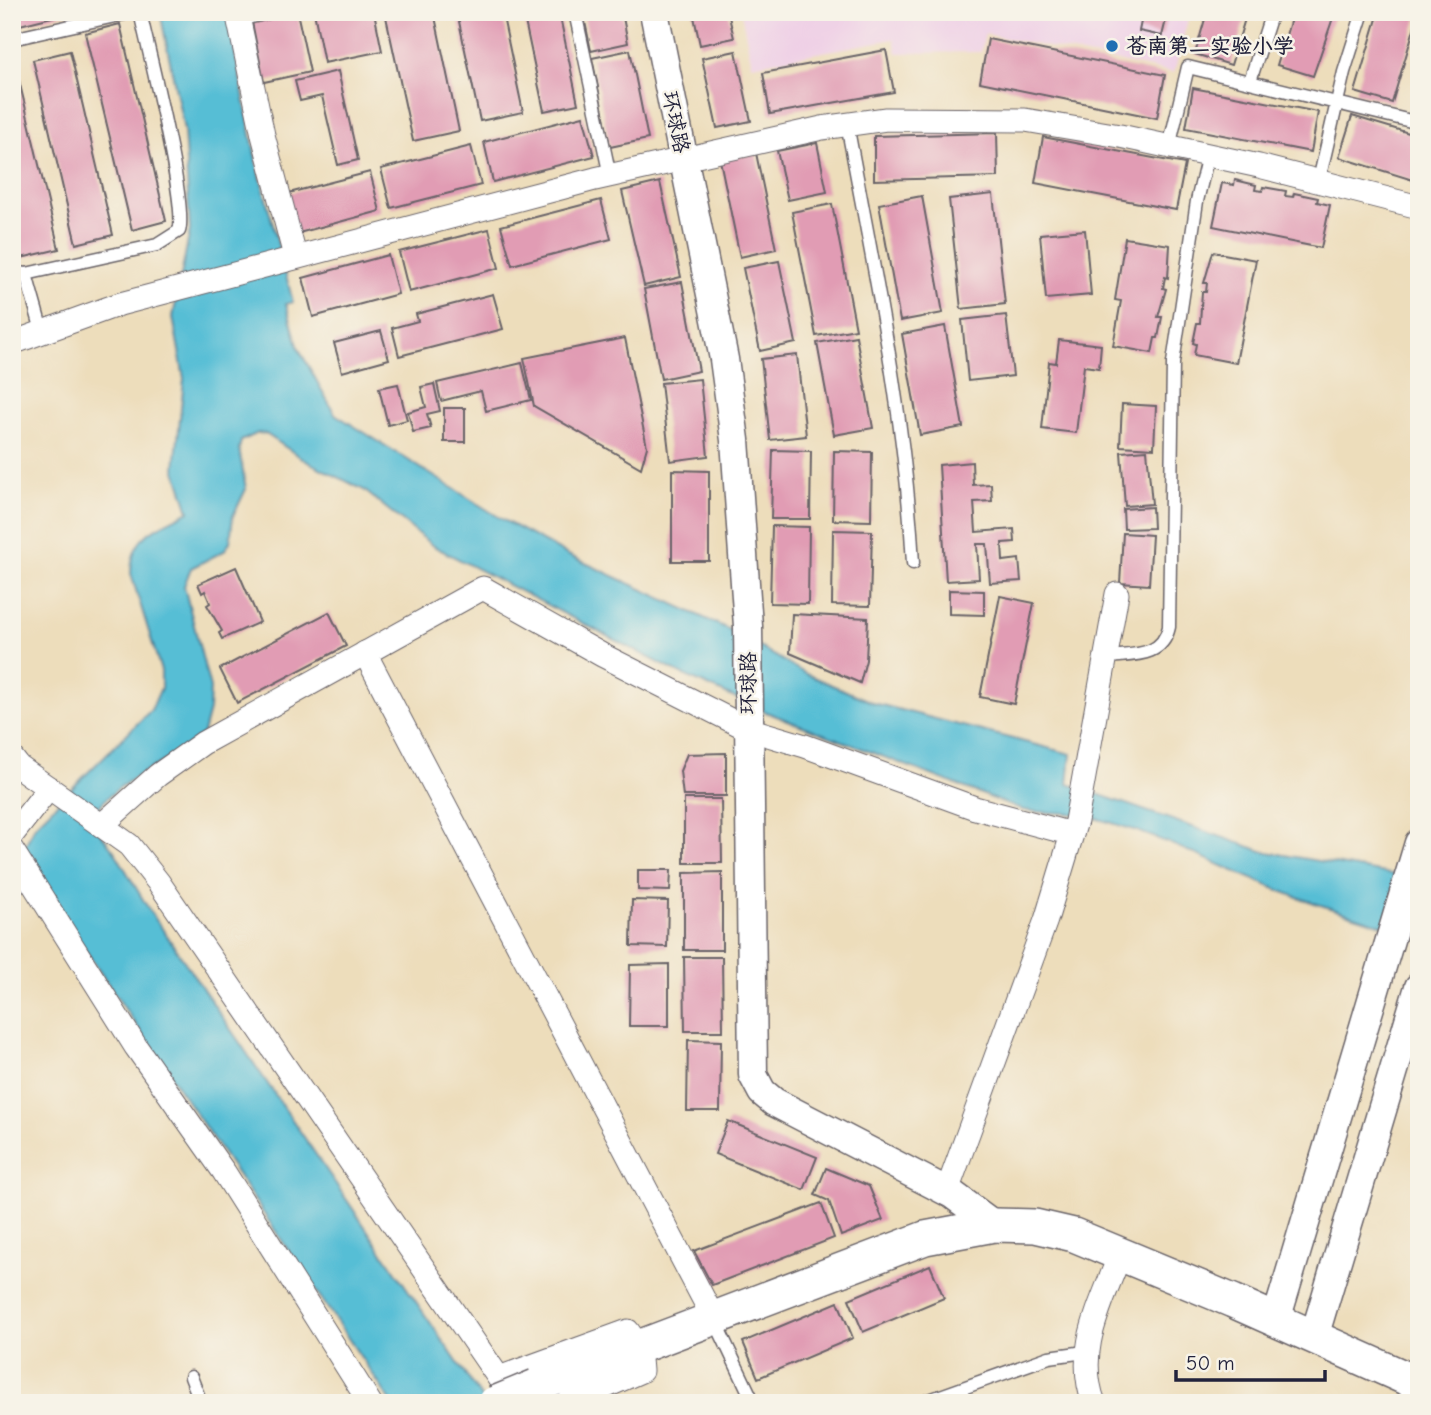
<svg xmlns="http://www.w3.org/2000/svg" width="1431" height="1415" viewBox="0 0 1431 1415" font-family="'Comic Neue','LXGW WenKai TC',sans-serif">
  <rect width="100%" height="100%" fill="#f7f3e8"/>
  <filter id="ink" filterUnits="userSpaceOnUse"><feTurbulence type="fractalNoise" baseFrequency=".0143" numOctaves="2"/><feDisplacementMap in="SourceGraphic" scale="14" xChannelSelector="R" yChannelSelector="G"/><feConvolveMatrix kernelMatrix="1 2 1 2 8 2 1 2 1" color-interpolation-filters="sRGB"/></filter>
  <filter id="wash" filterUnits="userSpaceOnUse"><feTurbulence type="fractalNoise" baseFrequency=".00686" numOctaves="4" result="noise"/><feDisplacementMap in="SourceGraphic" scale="28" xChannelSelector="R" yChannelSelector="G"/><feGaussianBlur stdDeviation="1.57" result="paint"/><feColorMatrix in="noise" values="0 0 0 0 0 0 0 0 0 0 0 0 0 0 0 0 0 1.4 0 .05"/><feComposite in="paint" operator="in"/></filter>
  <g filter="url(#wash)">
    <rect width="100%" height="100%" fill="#edddbb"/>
    <!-- built -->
    <path fill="#efd0e6" d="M741,12H1190L1174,73L985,34L981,52L897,53L894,39L752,65Z"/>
    <!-- water -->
    <path fill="#57bed5" stroke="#3c7088" stroke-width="2" d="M160,12H227L256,160L293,302L286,304L299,349L335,414L505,521L568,555L732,631L806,674L874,703L1071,754L1068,784L1262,851L1419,879V937C1375,922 1330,909 1286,893C1220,867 1156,832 1086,816C1065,811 1045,814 1023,810L766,712L675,671L433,546L364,490L306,461L266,434L258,433L241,441L239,449L246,489L233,516L230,542L224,551L191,568L184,586L210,688L209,710L203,733C169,767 114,776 90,820L115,852L148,908L485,1403H392L73,932L24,848L35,825L151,710L161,688V671L131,574C131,533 158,528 189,511L175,468L184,379L173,317L190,230L184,130Z"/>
    <g id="blocks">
      <!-- building -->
      <g fill="#e19cb4">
        <path d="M12,12H68V13L12,27Z"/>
        <path d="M297,12L310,72L264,82L252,22Z"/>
        <path d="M314,12H374L382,51L324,63Z"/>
        <path d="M385,12H434L459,131L413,141Z"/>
        <path d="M457,12H502L523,112L480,121Z"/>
        <path d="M523,12H559L578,104L544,111Z"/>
        <path d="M583,12H622L628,43L591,51Z"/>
        <path d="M693,12H728L734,38L700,45Z"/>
        <path d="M1143,12H1168L1162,36L1139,31Z"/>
        <path d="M1207,12H1247L1231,65L1195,54Z"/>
        <path d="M1293,12H1335L1313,76L1277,65Z"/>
        <path d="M1379,12H1419L1392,103L1355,92Z"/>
        <path d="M120,24L166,221L132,230L85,33Z"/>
        <path d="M988,39L1165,75L1157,118L980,82Z"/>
        <path d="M630,50L648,139L610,147L592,58Z"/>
        <path d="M886,50L894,92L770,114L763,73Z"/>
        <path d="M70,51L113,235L76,244L33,60Z"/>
        <path d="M736,51L751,121L717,128L702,58Z"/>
        <path d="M13,55L59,249L21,258L12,220Z"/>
        <path d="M338,71L358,160L338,165L322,96L300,101L295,81Z"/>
        <path d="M1193,88L1318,112L1311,152L1186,128Z"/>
        <path d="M583,116L594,156L493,182L484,142Z"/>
        <path d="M1352,116L1419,136V182L1339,157Z"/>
        <path d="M997,133L998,177L874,180V136Z"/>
        <path d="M1043,137L1185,164L1176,210L1035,183Z"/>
        <path d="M817,143L827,192L788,200L777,151Z"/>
        <path d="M471,146L481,185L391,208L381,169Z"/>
        <path d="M756,153L776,249L740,257L720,160Z"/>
        <path d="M370,172L380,211L295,234L285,194Z"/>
        <path d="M1235,180L1256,185L1255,190L1262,191L1263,187L1286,191L1285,196L1293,197L1294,193L1318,198L1317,202L1330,205L1321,248L1213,226L1222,183L1234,185Z"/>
        <path d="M660,182L681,277L644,286L622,191Z"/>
        <path d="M993,194L1005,304L961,309L949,199Z"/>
        <path d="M922,196L943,313L900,321L879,204Z"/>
        <path d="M601,200L611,239L512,265L501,226Z"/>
        <path d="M832,204L856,329L816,336L792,212Z"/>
        <path d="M489,229L499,268L409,292L399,252Z"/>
        <path d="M1085,230L1091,295L1046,299L1040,234Z"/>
        <path d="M1125,238L1170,245L1168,278L1165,277L1163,288L1166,289L1158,317H1162L1158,338H1155L1152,353L1113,346L1121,301L1115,300Z"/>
        <path d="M1213,252L1256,260L1236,363L1194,355L1196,344L1193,343L1197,323H1200L1202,292H1206L1207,283H1204Z"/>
        <path d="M388,255L398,294L313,317L303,278Z"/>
        <path d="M779,261L796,343L760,351L743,268Z"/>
        <path d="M682,282L699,371L661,379L644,289Z"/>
        <path d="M493,294L503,329L399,356L392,328L418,321L416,314Z"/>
        <path d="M1006,315L1013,376L968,381L962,320Z"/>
        <path d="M945,326L963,427L920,435L902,334Z"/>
        <path d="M381,331L389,359L342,372L334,343Z"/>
        <path d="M856,336L873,428L834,435L817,343Z"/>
        <path d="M625,338L647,447L641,468L534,406L524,358Z"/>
        <path d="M1059,340L1101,345L1099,368L1084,366L1076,433L1042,429L1049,362L1056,363Z"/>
        <path d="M797,355L806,436L770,440L761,359Z"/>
        <path d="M522,363L531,400L486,411L481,391L441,401L437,383Z"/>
        <path d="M700,379L708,456L670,461L661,383Z"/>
        <path d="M398,384L407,420L388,425L379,388Z"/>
        <path d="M434,384L440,411L427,414L431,428L413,432L408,412L426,407L421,387Z"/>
        <path d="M1122,404L1156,406L1154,448L1120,446Z"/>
        <rect x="444" y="408" width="21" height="34"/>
        <path d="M773,450L811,451L810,519H771Z"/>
        <path d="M1147,450L1152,504L1125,506L1121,452Z"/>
        <path d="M834,451L872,452L871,521L833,520Z"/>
        <path d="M972,462L973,485L991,484L992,501L974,502L976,532L1014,529L1015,542L1002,543L1003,561L1019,559L1021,581L990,583L987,544H977L979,579L946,581L939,465Z"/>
        <path d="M672,470L709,471V561H672Z"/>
        <path d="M1152,507L1153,528L1124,529L1123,509Z"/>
        <path d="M772,526L809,527L808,604L770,603Z"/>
        <path d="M833,530L872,531L870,606L832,605Z"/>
        <path d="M1123,533L1152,535L1149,585L1120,583Z"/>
        <path d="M236,567L260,622L222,639L219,633L222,631L207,605L210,603L205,591L202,593L198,584Z"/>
        <path d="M949,590L984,591V615L949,614Z"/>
        <path d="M1000,596L1034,603L1014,704L980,697Z"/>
        <path d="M329,612L346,646L237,703L220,669Z"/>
        <path d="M792,614L868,618L866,660L860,683L790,653Z"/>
        <path d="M726,753V796H683L680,771L687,754Z"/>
        <path d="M684,799H721L722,863H684Z"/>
        <path d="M638,870H671L670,891L638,890Z"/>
        <path d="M722,872V950H684V873Z"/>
        <path d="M632,900L668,901L667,947L631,946Z"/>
        <path d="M684,957H722L723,1031H685Z"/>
        <path d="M669,964V1026H629L630,965Z"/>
        <path d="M688,1040L721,1041L720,1111H687Z"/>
        <path d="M728,1121L817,1157L804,1190L715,1154Z"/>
        <path d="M826,1168L869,1186L883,1220L841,1236L829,1201L815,1195Z"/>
        <path d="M821,1203L834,1238L712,1285L694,1251Z"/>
        <path d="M930,1265L944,1298L863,1332L849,1299Z"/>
        <path d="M838,1302L853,1338L758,1378L743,1342Z"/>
        <path d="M187,1395L190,1403H168Z"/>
      </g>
    </g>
  </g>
  <g filter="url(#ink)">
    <use href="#blocks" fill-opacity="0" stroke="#696368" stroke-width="2"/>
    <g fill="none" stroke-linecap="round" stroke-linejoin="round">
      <defs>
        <g id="service">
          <path d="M575,12L610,176"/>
          <path d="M239,20L272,12"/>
          <path d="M12,39L133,12"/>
          <path d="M1250,81L1272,12"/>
          <path d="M847,124C874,270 905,414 913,563"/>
          <path d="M1169,147L1188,67L1419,123"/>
          <path d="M1319,180L1344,72L1363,12"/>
          <path d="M12,272L26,274L157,245L179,231C188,206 148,49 140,12"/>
          <path d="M26,274L42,331"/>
          <path d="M1107,657C1133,654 1162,658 1169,627L1173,363L1197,201L1208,155"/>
          <path d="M715,1321L754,1403"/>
          <path d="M191,1377L201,1403"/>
          <path d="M921,1403L1049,1357L1085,1352"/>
        </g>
        <g id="minor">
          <path d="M237,12L263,135L295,256"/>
          <path d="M12,343L120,304L595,179L822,128L886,119L1025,120L1120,136L1259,166L1419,207"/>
          <path d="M365,653L714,1319"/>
          <path d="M12,758L19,767L129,845L159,883L516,1403"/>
          <path d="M102,825L158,775L203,743L483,588L602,655L748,729L805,746L975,808L1072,834"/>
          <path d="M12,835L49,788"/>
          <path d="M12,850L136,1047L224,1172L370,1403"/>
          <path d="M947,1191L1046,920L1076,821L1117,594"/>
          <path d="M499,1378L628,1331L639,1347L641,1371L568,1403"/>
          <path d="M1094,1403C1074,1350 1102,1304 1120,1254"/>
        </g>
        <g id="tertiary">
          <path d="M654,12L724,359L735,440L748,626L753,1075L762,1092L774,1102L952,1194L994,1225"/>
          <path d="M1276,1320L1419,843"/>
          <path d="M1314,1337L1419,987"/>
        </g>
        <path id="secondary" d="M536,1386L925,1238L994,1225L1035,1226L1074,1235L1233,1301L1419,1384"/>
      </defs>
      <!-- service casing -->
      <use href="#service" stroke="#696368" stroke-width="15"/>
      <!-- minor casing -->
      <use href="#minor" stroke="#696368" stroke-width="25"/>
      <!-- tertiary casing -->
      <use href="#tertiary" stroke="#696368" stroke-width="31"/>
      <!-- secondary casing -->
      <use href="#secondary" stroke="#696368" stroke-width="36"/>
      <!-- service -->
      <use href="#service" stroke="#fff" stroke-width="12"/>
      <!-- minor -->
      <use href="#minor" stroke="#fff" stroke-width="23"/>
      <!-- tertiary -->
      <use href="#tertiary" stroke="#fff" stroke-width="28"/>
      <!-- secondary -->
      <use href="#secondary" stroke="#fff" stroke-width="33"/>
      <defs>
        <path id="secondary-bridge" d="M495,1403L536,1386"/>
      </defs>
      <!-- secondary-bridge casing -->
      <use href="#secondary-bridge" stroke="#696368" stroke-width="36" stroke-linecap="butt"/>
      <!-- secondary-bridge -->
      <use href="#secondary-bridge" stroke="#fff" stroke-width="33"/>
    </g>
  </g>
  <!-- markers -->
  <circle fill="#1f6fb2" stroke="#f7f3e8" stroke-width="2.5" cx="1112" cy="46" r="7"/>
  <g text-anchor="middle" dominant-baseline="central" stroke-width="5" stroke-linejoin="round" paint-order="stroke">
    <!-- poi labels -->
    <g font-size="21" font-weight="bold" fill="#22223b" stroke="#f7f3e8" text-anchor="start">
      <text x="1126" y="46">苍南第二实验小学</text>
    </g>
    <!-- street labels -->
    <g font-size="21" fill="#22223b" stroke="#f7f3e8">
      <text transform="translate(676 122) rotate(78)">环球路</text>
      <text transform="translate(748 683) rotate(-90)">环球路</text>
    </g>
  </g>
  <!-- margin -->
  <rect width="1431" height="1415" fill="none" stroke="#f7f3e8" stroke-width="42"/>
  <!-- scale -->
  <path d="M1176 1370v10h149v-10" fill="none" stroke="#22223b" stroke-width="3.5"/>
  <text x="1186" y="1370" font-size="21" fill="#22223b" stroke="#f7f3e8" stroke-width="5" paint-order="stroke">50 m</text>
</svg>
